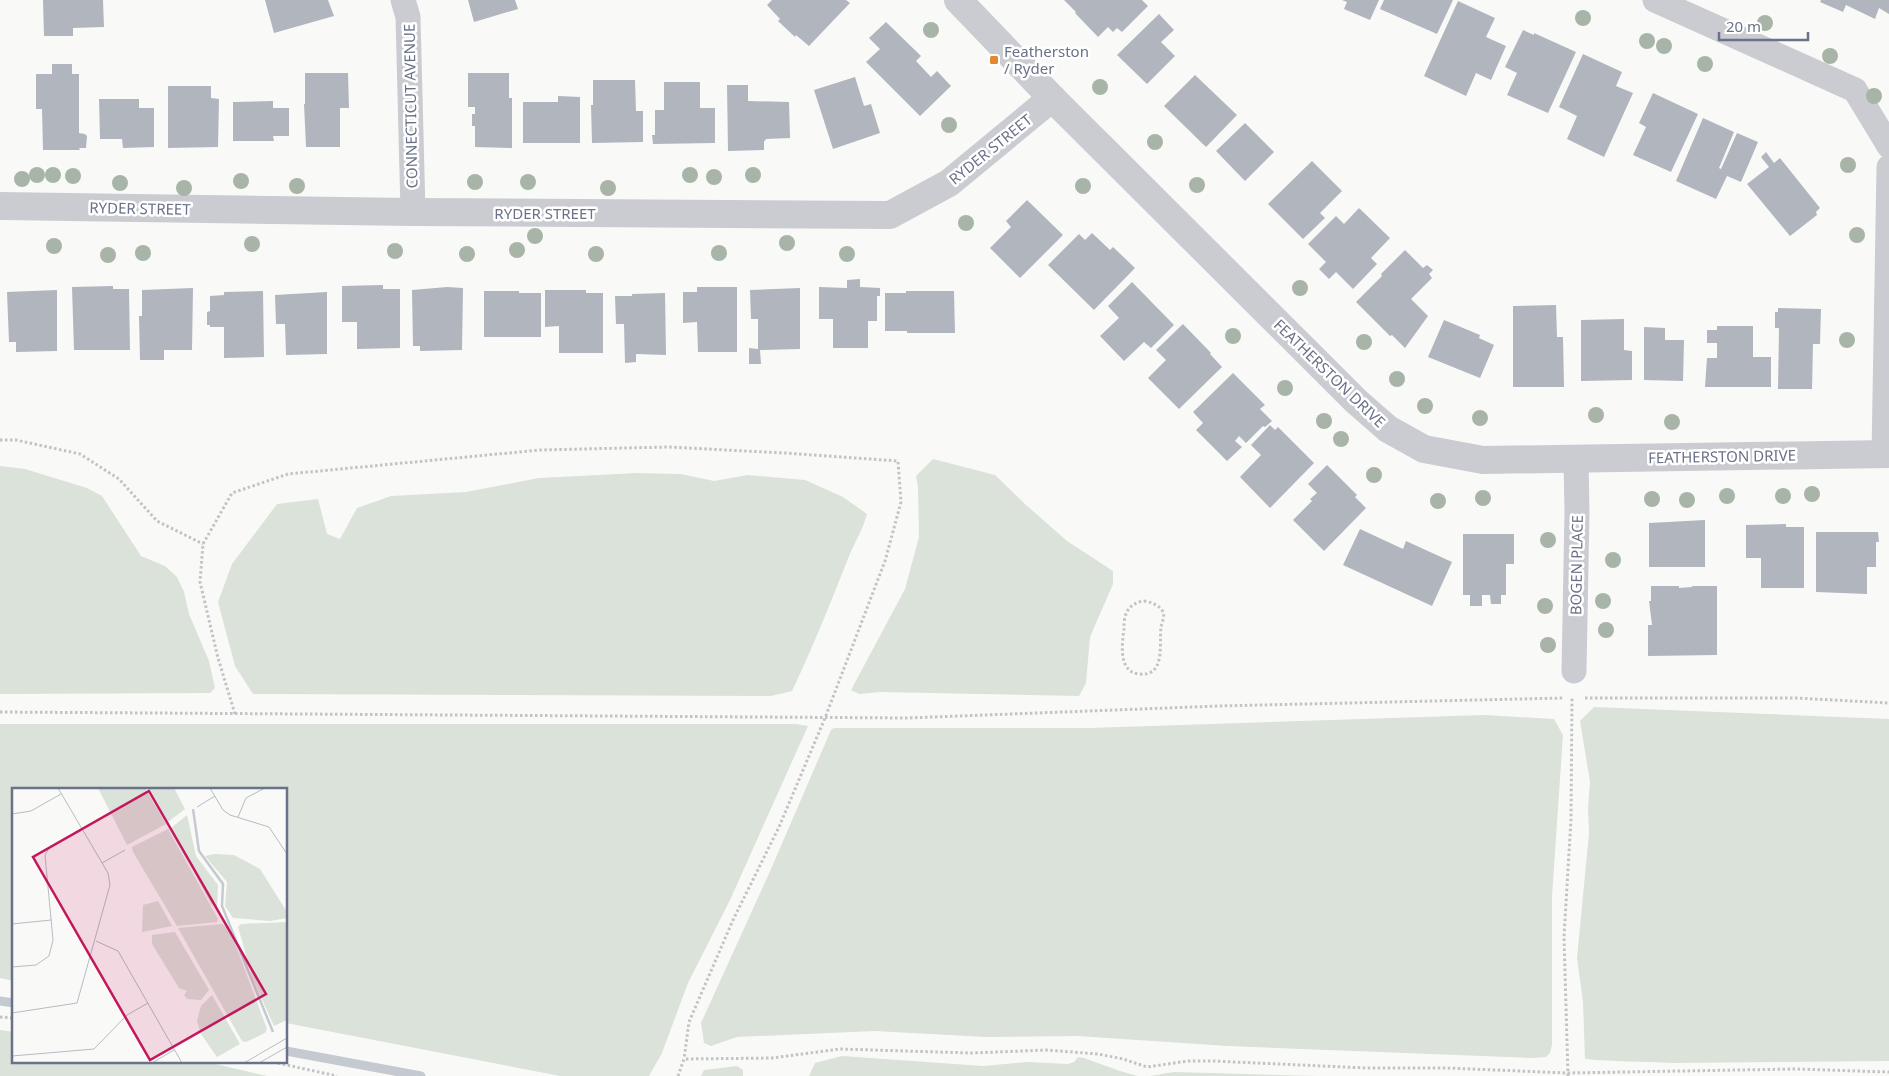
<svg xmlns="http://www.w3.org/2000/svg" width="1889" height="1076" viewBox="0 0 1889 1076" font-family="'Noto Sans',sans-serif">
  <rect width="100%" height="100%" fill="#f9faf8"/>
  <!-- green -->
  <g fill="#dae2d9">
    <path d="M933,459L995,475L1026,505L1067,541L1113,571V584L1090,637L1086,683L1079,696L881,692L859,694L851,690L905,589L919,537L918,487L916,476Z"/>
    <path d="M0,466L25,469L87,488L102,496L141,556L165,566L177,577L184,592L189,614L209,661L215,688L210,693L0,694Z"/>
    <path d="M637,473L681,474L714,481L748,475L805,480L843,497L867,514C863,529 855,542 849,556C831,602 813,647 792,691L771,696L253,694L235,666L218,602L232,564L277,504L318,499L327,534L340,539L357,508L391,496L466,492L539,478Z"/>
    <path d="M1594,707L1889,719V1061L1673,1063C1643,1061 1614,1062 1585,1059L1583,1002L1577,958L1589,833L1588,808L1590,782L1580,721Z"/>
    <path d="M1484,715L1554,719L1563,735L1552,896V1045L1550,1053L1546,1057L1533,1058L1228,1046L1077,1036L985,1037L875,1031L737,1037L711,1046L704,1043L701,1023L771,869L831,730L834,728H1090Z"/>
    <path d="M0,724H796L808,726L730,900L688,983L662,1053L649,1076H560L286,1023V790H14V981L0,978Z"/>
    <path d="M0,1030L14,1032V1062H207L267,1076H0Z"/>
    <path d="M842,1056L983,1066L1027,1062L1068,1064L1074,1062L1078,1057L1084,1058L1120,1071L1138,1076H809L815,1063Z"/>
    <path d="M737,1066L743,1070V1076H701L704,1070Z"/>
    <path d="M1174,1072L1318,1076H1150Z"/>
  </g>
  <g fill="none" stroke-linecap="round" stroke-linejoin="round">
    <!-- stream -->
    <g stroke="#c5cad1" stroke-width="9">
      <path d="M0,1001L14,1003"/>
      <path d="M286,1051L421,1076"/>
    </g>
  </g>
  <!-- building -->
  <g fill="#b0b5be">
    <path d="M43,0H103L104,27L73,28V36H44Z"/>
    <path d="M265,0H328L334,16L274,33Z"/>
    <path d="M468,0H515L518,9L474,22Z"/>
    <path d="M772,0H846L850,3L809,46L796,35L795,37L778,21L780,19L767,5Z"/>
    <path d="M1064,0H1142L1148,6L1122,32L1117,28L1113,32L1108,27L1098,37L1075,13L1076,12Z"/>
    <path d="M1342,0H1379L1370,20L1344,9L1347,2Z"/>
    <path d="M1384,0H1453L1437,34L1380,9Z"/>
    <path d="M1821,0H1889V14L1879,8L1875,19L1846,5L1843,12L1820,2Z"/>
    <path d="M1458,1L1495,18L1486,37L1506,46L1491,80L1476,73L1466,96L1424,76Z"/>
    <path d="M1159,14L1174,30L1161,42L1175,56L1147,84L1117,55Z"/>
    <path d="M886,22L921,56L916,61L931,77L937,71L951,86L920,116L866,62L880,49L869,38Z"/>
    <path d="M1523,30L1534,35V33L1576,52L1548,113L1507,95L1517,73L1505,67Z"/>
    <path d="M1583,54L1622,72L1616,86L1633,93L1604,157L1567,139L1577,116L1559,107Z"/>
    <path d="M52,64H72V74H79V133L85,134L87,136L86,148H79L80,150H43L42,109H36V74H52Z"/>
    <path d="M305,73H348L349,108H340V147H306L304,104H305Z"/>
    <path d="M468,73H509V98H512V148L475,147V126H472V114H475V107H468Z"/>
    <path d="M1195,75L1237,115L1206,147L1164,106Z"/>
    <path d="M855,77L864,106L871,104L880,133L833,149L814,90Z"/>
    <path d="M593,80H635L636,111H643V142L592,143L591,105H593Z"/>
    <path d="M664,82H700V108H715V143L653,144L652,135H655V110H664Z"/>
    <path d="M727,85H748V101L789,102L790,138L766,139L765,141H764V150L728,151Z"/>
    <path d="M168,86H211V98L219,99L218,147L168,148Z"/>
    <path d="M1653,93L1698,114L1671,172L1633,155L1646,127L1639,123Z"/>
    <path d="M558,96L580,97V143H523V102H558Z"/>
    <path d="M99,99H139V108H154V147L123,148L122,139H100Z"/>
    <path d="M273,101V108H289V136H273L274,141H233V102Z"/>
    <path d="M1703,118L1734,132L1719,168L1721,169L1737,133L1758,142L1741,182L1727,176L1716,199L1676,181Z"/>
    <path d="M1245,123L1274,152L1245,181L1216,151Z"/>
    <path d="M1766,152L1774,163L1780,158L1820,208L1816,212L1817,215L1790,236L1747,184L1769,167L1761,157Z"/>
    <path d="M1312,161L1342,191L1320,213L1325,218L1303,239L1268,204Z"/>
    <path d="M1027,200L1063,235L1020,278L990,248L1011,227L1006,221Z"/>
    <path d="M1359,208L1390,238L1371,258L1377,264L1353,289L1336,272L1329,279L1319,269L1326,262L1308,244L1336,216L1344,224Z"/>
    <path d="M1092,233L1110,250L1113,247L1135,268L1094,310L1048,265L1079,234L1085,240Z"/>
    <path d="M1405,250L1423,268L1427,265L1433,270L1429,274L1432,278L1411,299L1428,316L1405,348L1392,335L1390,336L1356,302L1382,276L1381,274Z"/>
    <path d="M860,279V287L880,288V296H877V321H868V348H833V319H819V287L847,288V280Z"/>
    <path d="M1132,282L1174,325L1151,348L1144,342L1124,361L1100,336L1119,318L1108,306Z"/>
    <path d="M383,285V289H400V348L357,349V322H342V286Z"/>
    <path d="M113,286V289H129L130,350H74L72,287Z"/>
    <path d="M447,287L463,288L462,350L420,351V346H413L412,290Z"/>
    <path d="M697,287H737V352H698L697,322L683,323V292H697Z"/>
    <path d="M193,288L192,350H164V360H140L139,316H142V290Z"/>
    <path d="M800,288V349L760,350L761,364H749V348L758,349V319H751L750,290Z"/>
    <path d="M57,290V351L16,352V342H9L7,292Z"/>
    <path d="M545,290H586V293H603V353H559V326L545,327Z"/>
    <path d="M263,291L264,357L224,358V327H210V325H207V312L210,311V296L224,295V292Z"/>
    <path d="M484,291H519V293H541V337H484Z"/>
    <path d="M906,291H954L955,333H907V331H885V293H906Z"/>
    <path d="M327,292V354L286,355L285,324H276L275,295Z"/>
    <path d="M665,293L666,355L636,354V362L625,363L624,324H616L615,296H632V294Z"/>
    <path d="M1556,305L1557,337H1563L1564,387H1513V306Z"/>
    <path d="M1778,308L1821,309L1820,344H1813L1812,389H1778L1779,328H1775V312H1778Z"/>
    <path d="M1624,319V350L1632,351V380L1581,381V320Z"/>
    <path d="M1444,320L1480,335L1479,338L1494,345L1480,378L1428,357Z"/>
    <path d="M1183,324L1211,353L1210,354L1222,367L1179,409L1148,378L1166,360L1156,350Z"/>
    <path d="M1717,326H1753V357H1771V387H1705L1707,358H1717V343H1707V330H1717Z"/>
    <path d="M1644,327L1665,328V340H1684L1683,381L1644,380Z"/>
    <path d="M1233,373L1265,405L1260,409L1272,421L1265,427L1263,426L1246,443L1239,436L1235,441L1242,447L1227,461L1196,430L1203,423L1193,412Z"/>
    <path d="M1270,425L1275,430L1278,427L1314,463L1270,508L1240,477L1261,455L1251,445Z"/>
    <path d="M1327,465L1357,495L1355,497L1366,508L1324,551L1293,520L1312,501L1310,499L1317,493L1308,484Z"/>
    <path d="M1705,520V567H1649V523Z"/>
    <path d="M1786,524V527H1804V588H1761V558H1746V525Z"/>
    <path d="M1360,529L1403,549L1406,541L1452,562L1432,606L1343,565Z"/>
    <path d="M1816,532H1878L1879,542H1876V567H1867V594L1816,592Z"/>
    <path d="M1463,534H1514V564H1506V595H1501V604H1491L1490,595H1482V606H1470V595H1463Z"/>
    <path d="M1651,586H1679V588L1692,587V586H1717V655L1648,656V625H1652L1649,601H1651Z"/>
  </g>
  <g fill="none" stroke-linecap="round" stroke-linejoin="round">
    <!-- path -->
    <g stroke="#c2c3c6" stroke-width="3" stroke-dasharray="2.5 2.5" stroke-linecap="butt">
      <path d="M0,440H16L80,454L119,479L157,521L203,544"/>
      <path d="M1144,601C1150,602 1160,605 1163,612C1165,617 1162,622 1161,627C1159,644 1166,677 1139,674C1118,672 1122,643 1124,629C1124,624 1124,618 1126,614C1129,606 1136,602 1144,601Z"/>
      <path d="M1585,698H1796L1889,703"/>
      <path d="M0,712L907,718L1219,706L1563,698"/>
      <path d="M235,714L218,658L200,582L203,544L232,493L288,474L540,450L668,447L785,453L898,461L901,502L885,561L825,718L779,827L733,920L689,1022L684,1059"/>
      <path d="M0,1017L14,1018"/>
      <path d="M273,1062L337,1076"/>
      <path d="M678,1076L684,1059L772,1058L840,1049L971,1053L1046,1050L1098,1054L1123,1059L1147,1067L1188,1061H1213L1366,1068H1447L1567,1073L1796,1069L1889,1072"/>
      <path d="M1568,1076L1564,937L1571,819L1572,697"/>
    </g>
    <!-- minor -->
    <g stroke="#cbccd1" stroke-width="25">
      <path d="M403,0L408,17L413,212"/>
      <path d="M1655,0L1855,90L1889,146"/>
      <path d="M1884,454L1889,167"/>
      <path d="M1574,671L1577,512L1576,459"/>
    </g>
    <!-- tertiary -->
    <g stroke="#cbccd1" stroke-width="28">
      <path d="M958,0L1052,98L1356,401L1388,429L1424,449L1483,460L1889,454"/>
      <path d="M0,206L413,212L890,215L949,183L1052,98"/>
    </g>
  </g>
  <!-- trees -->
  <g fill="#a7b4a7">
    <circle cx="1583" cy="18" r="8"/>
    <circle cx="1765" cy="23" r="8"/>
    <circle cx="931" cy="30" r="8"/>
    <circle cx="1647" cy="41" r="8"/>
    <circle cx="1664" cy="46" r="8"/>
    <circle cx="1830" cy="56" r="8"/>
    <circle cx="1705" cy="64" r="8"/>
    <circle cx="1100" cy="87" r="8"/>
    <circle cx="1874" cy="96" r="8"/>
    <circle cx="949" cy="125" r="8"/>
    <circle cx="1155" cy="142" r="8"/>
    <circle cx="1848" cy="165" r="8"/>
    <circle cx="37" cy="175" r="8"/>
    <circle cx="53" cy="175" r="8"/>
    <circle cx="690" cy="175" r="8"/>
    <circle cx="753" cy="175" r="8"/>
    <circle cx="73" cy="176" r="8"/>
    <circle cx="714" cy="177" r="8"/>
    <circle cx="22" cy="179" r="8"/>
    <circle cx="241" cy="181" r="8"/>
    <circle cx="475" cy="182" r="8"/>
    <circle cx="528" cy="182" r="8"/>
    <circle cx="120" cy="183" r="8"/>
    <circle cx="1197" cy="185" r="8"/>
    <circle cx="297" cy="186" r="8"/>
    <circle cx="1083" cy="186" r="8"/>
    <circle cx="184" cy="188" r="8"/>
    <circle cx="608" cy="188" r="8"/>
    <circle cx="966" cy="223" r="8"/>
    <circle cx="1857" cy="235" r="8"/>
    <circle cx="535" cy="236" r="8"/>
    <circle cx="787" cy="243" r="8"/>
    <circle cx="252" cy="244" r="8"/>
    <circle cx="54" cy="246" r="8"/>
    <circle cx="517" cy="250" r="8"/>
    <circle cx="395" cy="251" r="8"/>
    <circle cx="143" cy="253" r="8"/>
    <circle cx="719" cy="253" r="8"/>
    <circle cx="467" cy="254" r="8"/>
    <circle cx="596" cy="254" r="8"/>
    <circle cx="847" cy="254" r="8"/>
    <circle cx="108" cy="255" r="8"/>
    <circle cx="1300" cy="288" r="8"/>
    <circle cx="1233" cy="336" r="8"/>
    <circle cx="1847" cy="340" r="8"/>
    <circle cx="1364" cy="342" r="8"/>
    <circle cx="1397" cy="379" r="8"/>
    <circle cx="1285" cy="388" r="8"/>
    <circle cx="1425" cy="406" r="8"/>
    <circle cx="1596" cy="415" r="8"/>
    <circle cx="1480" cy="418" r="8"/>
    <circle cx="1324" cy="421" r="8"/>
    <circle cx="1672" cy="422" r="8"/>
    <circle cx="1341" cy="439" r="8"/>
    <circle cx="1374" cy="475" r="8"/>
    <circle cx="1812" cy="494" r="8"/>
    <circle cx="1727" cy="496" r="8"/>
    <circle cx="1783" cy="496" r="8"/>
    <circle cx="1483" cy="498" r="8"/>
    <circle cx="1652" cy="499" r="8"/>
    <circle cx="1687" cy="500" r="8"/>
    <circle cx="1438" cy="501" r="8"/>
    <circle cx="1548" cy="540" r="8"/>
    <circle cx="1613" cy="560" r="8"/>
    <circle cx="1603" cy="601" r="8"/>
    <circle cx="1545" cy="606" r="8"/>
    <circle cx="1606" cy="630" r="8"/>
    <circle cx="1548" cy="645" r="8"/>
  </g>
  <!-- markers -->
  <rect fill="#e4872e" stroke="#fff" stroke-width="2" x="989" y="55" width="10" height="10" rx="2.5"/>
  <g text-anchor="middle" dominant-baseline="central" stroke-width="5" stroke-linejoin="round" paint-order="stroke">
    <!-- poi labels -->
    <g font-size="15" fill="#697289" stroke="#fff" text-anchor="start">
      <text x="1004" y="51">Featherston<tspan x="1004" dy="17">/ Ryder</tspan></text>
    </g>
    <!-- street labels -->
    <g font-size="15" fill="#697289" stroke="#fff">
      <text transform="translate(410 106) rotate(-91)">CONNECTICUT AVENUE</text>
      <text transform="translate(990 149) rotate(-39)">RYDER STREET</text>
      <text transform="translate(140 208) rotate(1)">RYDER STREET</text>
      <text x="545" y="213">RYDER STREET</text>
      <text transform="translate(1330 373) rotate(44)">FEATHERSTON DRIVE</text>
      <text transform="translate(1722 456) rotate(-1)">FEATHERSTON DRIVE</text>
      <text transform="translate(1576 565) rotate(-89)">BOGEN PLACE</text>
    </g>
  </g>
  <!-- overview -->
  <g transform="translate(12 788)">
    <rect width="275" height="275" fill="#f9faf8"/>
    <path d="M86,0H133L154,36L115,57ZM137,0H162L173,21L156,34ZM175,27L184,68L206,97L205,119L199,116L159,40ZM156,41L206,131L205,134L165,138L121,64L120,59ZM203,66L222,67L248,81L275,124V130L258,133L221,130L213,118L215,94L193,68ZM146,113L160,138L130,144L131,117ZM275,134V232L262,238L241,191L226,139L229,136ZM210,136L218,142L255,241L253,245L234,254L230,253L166,140ZM163,144L197,202L189,212L175,211L172,207L175,203L167,200L140,156V147ZM200,207L228,256L205,269L189,246L185,233L189,218Z" fill="#dae2d9"/>
    <path fill="none" stroke="#c5cad1" stroke-width="2.5" d="M181,21L187,63L211,96L210,118L261,244"/>
    <path fill="none" stroke="#b6bcc5" stroke-width="1" d="M198,0L211,22L218,27L257,39L275,66M185,19L203,8M0,26L19,23L49,6M226,29L234,10L253,0M90,75L113,62M0,136L39,132M84,153L106,163L170,275M0,179L24,177L37,168L41,152L33,67L37,60L70,42M0,225L65,215L98,97L96,85L46,0M0,268L82,261L115,227L136,215M140,275L162,262M232,275L275,250M247,275L275,259"/>
    <path fill="#c2185b" fill-opacity="0.15" stroke="#c2185b" stroke-width="2.5" d="M137,3L254,206L138,272L21,69Z"/>
    <rect width="275" height="275" fill="none" stroke="#697289" stroke-width="2.5"/>
  </g>
  <!-- scale -->
  <path d="M1719 32v8h89v-8" fill="none" stroke="#697289" stroke-width="2.5"/>
  <text x="1726" y="32" font-size="15" fill="#697289" stroke="#ffffff" stroke-width="4" paint-order="stroke">20 m</text>
</svg>
